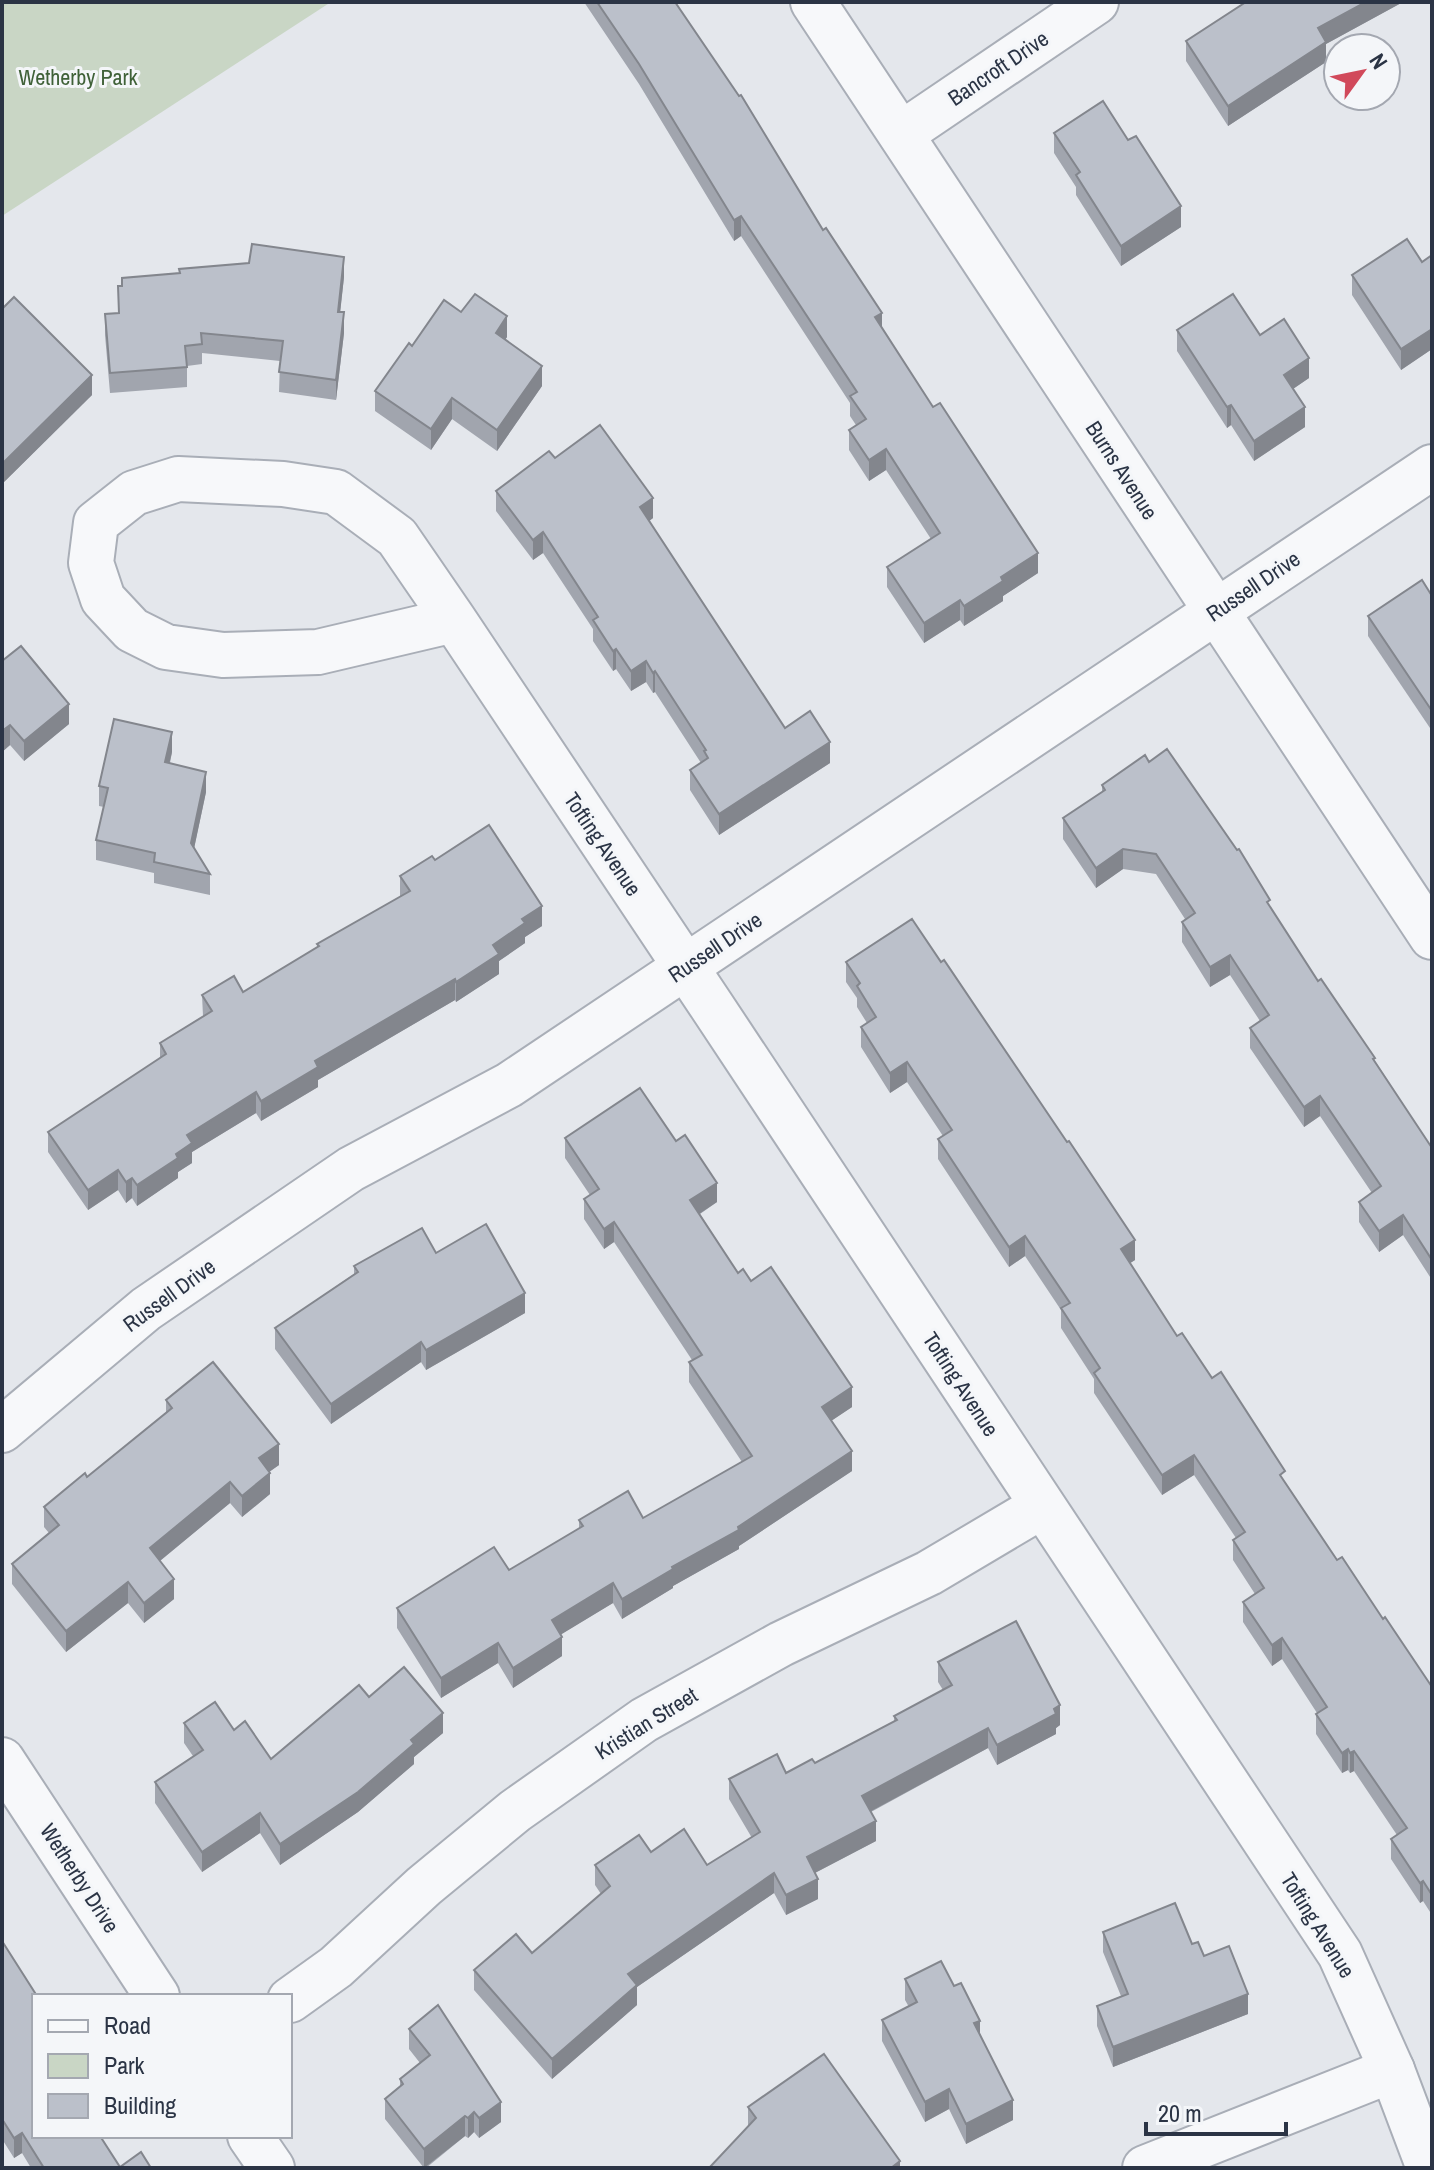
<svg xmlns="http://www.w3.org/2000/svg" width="1434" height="2170" viewBox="0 0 1434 2170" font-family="'Archivo Narrow',sans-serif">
  <rect width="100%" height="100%" fill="#e4e7ec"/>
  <!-- green -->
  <path fill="#c9d6c5" d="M2,2H331L2,216Z"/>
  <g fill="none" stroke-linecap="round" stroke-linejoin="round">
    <defs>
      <g id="minor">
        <path d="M813,2L1432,937"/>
        <path d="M901,134L1096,2"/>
        <path d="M454,620L318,652L223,655L166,647L132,630L103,599L91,563L96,523L134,493L178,479L283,484L336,492L397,537L454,620L711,1005L1340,1954L1392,2070L1429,2168"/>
        <path d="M2,1430L146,1309L351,1169L509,1085L1432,467"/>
        <path d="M2,1760L157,1996"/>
        <path d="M290,2000L336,1967L424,1886L515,1811L644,1720L781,1644L929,1573L1042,1506"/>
        <path d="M250,2136L272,2168"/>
        <path d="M1145,2168L1392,2070"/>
      </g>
    </defs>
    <!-- minor casing -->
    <use href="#minor" stroke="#a9aeb7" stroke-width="48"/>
    <!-- minor -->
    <use href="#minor" stroke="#f7f8fa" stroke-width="44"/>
  </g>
  <!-- wall -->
  <g fill="#a1a5ae">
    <path d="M584,2H675L1038,573L1003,596V601L964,626L960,620L924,643L887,587V567L931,539L886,470L869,481L849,450V430L856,425L850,416V403L741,236L734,241L639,84Z"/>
    <path d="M1246,2H1403L1326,44V62L1228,126L1186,61V41Z"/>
    <path d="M1054,133L1181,227L1121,266L1076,195V187L1054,153Z"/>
    <path d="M1432,255V349L1401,370L1352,295V275L1422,262Z"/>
    <path d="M344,277L340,312L344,333L336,400L279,392L280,361L202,353V364L187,366V387L110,393L105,335V314L118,313V286Z"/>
    <path d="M2,309L92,395L3,483L2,482Z"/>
    <path d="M461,312L507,337L505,340L542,386L497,451L452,419L431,450L375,411V391L412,346Z"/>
    <path d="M1177,330L1309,378L1293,389L1305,427L1254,461L1231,425L1227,428L1177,351Z"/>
    <path d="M555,458L653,518L649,521L785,728L830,763L719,835L690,790V770L701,763L655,692L653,693L646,682L631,691L616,669L613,671L593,641V629L543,553L533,560L496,511V491Z"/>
    <path d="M1432,596V731L1368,636V616Z"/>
    <path d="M2,661L69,724L24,761L10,745L2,752Z"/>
    <path d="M172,752L170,763L206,792L194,848L210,874V895L154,883V873L96,860V840L104,807L99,806V786Z"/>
    <path d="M1149,762L1270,907L1318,981L1375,1061L1432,1148V1280L1403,1235L1379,1252L1359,1222V1202L1372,1193L1320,1116L1304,1127L1250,1048V1028L1260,1021L1230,975L1210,987L1182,942V922L1185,919L1156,874L1123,869L1096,888L1063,839V818L1102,792V785Z"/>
    <path d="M435,860L542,926L525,937V943L499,961V974L456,1002L455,1000L318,1080V1087L261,1121L256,1113L192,1152V1163L178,1172V1178L137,1206L132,1198L126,1203L118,1190L88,1210L48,1152V1132L160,1058V1043L203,1016L202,995L243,992L317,947V944L400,897V876Z"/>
    <path d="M846,962L1135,1260L1130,1263L1177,1336L1212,1378L1285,1482L1337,1560L1383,1619L1432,1687V1915L1423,1901L1420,1903L1391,1859V1839L1397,1835L1354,1771L1350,1773L1348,1770L1342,1773L1316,1734V1714L1317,1713L1282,1659L1272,1666L1243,1622V1602L1255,1594L1233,1560V1540L1236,1538L1194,1475L1162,1495L1094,1393V1379L1061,1328V1310L1025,1256L1009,1267L938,1159V1139L943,1136L907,1082L890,1093L861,1047V1027L867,1023L857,1007V998L846,982Z"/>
    <path d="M565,1138L717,1202L700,1214L738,1273L751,1281L852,1407L831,1421L852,1471L739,1546V1549L673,1586V1588L622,1619L613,1603L561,1634L562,1656L513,1688L498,1663L441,1698L397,1628V1608L509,1570L579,1529V1520L643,1518L742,1462L689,1382V1362L692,1360L614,1242L604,1249L584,1219V1199L590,1195L565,1158Z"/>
    <path d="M436,1253L525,1313L426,1370L421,1362L331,1424L275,1349V1328L354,1274V1266Z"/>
    <path d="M166,1400L279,1465L269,1472L270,1494L242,1517L230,1503L160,1561L174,1599L144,1623L128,1603L66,1652L12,1584V1564L49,1533L44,1527V1507L87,1477L166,1413Z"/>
    <path d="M938,1662L1060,1725L1056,1728V1734L997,1765L988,1748L871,1812L876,1841L815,1873L818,1899L786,1915L774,1893L637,1987V2005L552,2079L474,1990V1970L532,1953L601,1894L595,1885V1865L651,1852L707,1865L752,1838L729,1799V1779L786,1773L815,1763L894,1722V1716L943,1690L938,1682Z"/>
    <path d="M369,1697L443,1733L414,1757V1764L358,1812L280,1865L260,1833L202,1872L155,1803V1782L193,1756L184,1743V1723L234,1730L271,1759Z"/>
    <path d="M1103,1932L1192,1944L1248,2014L1113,2067L1097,2026V2006L1121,1996L1103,1952Z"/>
    <path d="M2,1941L34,2136L120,2167L151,2168H31L22,2153L14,2158L2,2139Z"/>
    <path d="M905,1979L980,2036L1013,2120L966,2144L949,2109L925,2122L882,2041V2020L909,2007L905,2000Z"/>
    <path d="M409,2029L501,2122L479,2138L474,2132L468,2138L465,2136L426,2168H424L385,2119V2099L400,2087V2079L420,2063L409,2049Z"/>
    <path d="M748,2107L900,2168L748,2127Z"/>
  </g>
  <!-- shaded-wall -->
  <g fill="#83868d">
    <path d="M1366,2H1403L1326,44V62L1228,126V106L1318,28Z"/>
    <path d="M1181,206V227L1121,266V246Z"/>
    <path d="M741,216V236L734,241V220Z"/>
    <path d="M344,257V277L338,332V312Z"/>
    <path d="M344,312V333L336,400V380Z"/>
    <path d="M882,313V333L875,317Z"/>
    <path d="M507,316V337L496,353V333Z"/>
    <path d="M1432,329V349L1401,370V349Z"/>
    <path d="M1309,358V378L1284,395V375Z"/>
    <path d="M542,366V386L497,451V430Z"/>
    <path d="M92,375V395L3,483V463Z"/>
    <path d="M452,398V419L431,450V429Z"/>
    <path d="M1231,405V425L1227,428V407Z"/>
    <path d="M1305,407V427L1254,461V441Z"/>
    <path d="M886,449V470L869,481V460Z"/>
    <path d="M653,498V518L640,528V507Z"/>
    <path d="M543,532V553L533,560V540Z"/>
    <path d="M1038,553V573L1003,596V601L964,626V606L1001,577Z"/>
    <path d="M960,600V620L924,643V623Z"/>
    <path d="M616,649V669L613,671V651Z"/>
    <path d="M646,661V682L631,691V671Z"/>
    <path d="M655,671V692L653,693V673Z"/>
    <path d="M69,704V724L24,761V741Z"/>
    <path d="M10,725V745L2,752V731Z"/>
    <path d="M172,732V752L165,782V762Z"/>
    <path d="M830,742V763L719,835V814Z"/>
    <path d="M206,772V792L191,863V843Z"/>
    <path d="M1123,849V869L1096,888V868Z"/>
    <path d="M542,906V926L525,937V943L499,961V974L456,1002V982L493,945L522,919Z"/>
    <path d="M1230,955V975L1210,987V967Z"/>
    <path d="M455,979V1000L318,1080V1087L261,1121V1101L315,1061Z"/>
    <path d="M907,1062V1082L890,1093V1073Z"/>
    <path d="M256,1092V1113L192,1152V1163L178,1172V1178L137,1206V1185L187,1135Z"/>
    <path d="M1320,1096V1116L1304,1127V1107Z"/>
    <path d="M118,1170V1190L88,1210V1190Z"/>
    <path d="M132,1178V1198L126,1203V1182Z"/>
    <path d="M717,1183V1202L690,1220V1200Z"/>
    <path d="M1403,1215V1235L1379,1252V1231Z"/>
    <path d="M614,1222V1242L604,1249V1229Z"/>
    <path d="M1025,1236V1256L1009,1267V1247Z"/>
    <path d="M1135,1240V1260L1121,1269V1249Z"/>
    <path d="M525,1293V1313L426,1370V1350Z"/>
    <path d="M421,1342V1362L331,1424V1404Z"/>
    <path d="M852,1387V1407L822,1427V1407Z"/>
    <path d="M279,1444V1465L259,1479V1458Z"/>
    <path d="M852,1451V1471L739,1546V1549L673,1586V1588L622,1619V1599L672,1567L738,1527Z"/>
    <path d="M1194,1455V1475L1162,1495V1475Z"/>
    <path d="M270,1473V1494L242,1517V1496Z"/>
    <path d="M230,1482V1503L150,1569V1548Z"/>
    <path d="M174,1579V1599L144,1623V1603Z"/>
    <path d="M128,1582V1603L66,1652V1631Z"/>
    <path d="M613,1583V1603L552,1640V1620Z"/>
    <path d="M562,1637V1656L513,1688V1668Z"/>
    <path d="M1282,1638V1659L1272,1666V1645Z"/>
    <path d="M498,1643V1663L441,1698V1678Z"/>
    <path d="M1060,1705V1725L1056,1728V1734L997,1765V1745Z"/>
    <path d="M443,1713V1733L414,1757V1764L358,1812L280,1865V1844Z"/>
    <path d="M988,1728V1748L862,1816V1796Z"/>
    <path d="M1348,1749V1770L1342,1773V1753Z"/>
    <path d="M1354,1751V1771L1350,1773V1753Z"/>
    <path d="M260,1813V1833L202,1872V1852Z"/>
    <path d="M876,1821V1841L807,1877V1857Z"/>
    <path d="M774,1873V1893L637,1987V2005L552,2079V2059L628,1974Z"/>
    <path d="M818,1879V1899L786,1915V1895Z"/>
    <path d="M1423,1881V1901L1420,1903V1883Z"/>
    <path d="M1248,1994V2014L1113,2067V2047Z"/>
    <path d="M980,2021V2041L974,2023Z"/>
    <path d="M949,2089V2109L925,2122V2102Z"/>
    <path d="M1013,2100V2120L966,2144V2124Z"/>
    <path d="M501,2102V2122L479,2138V2118Z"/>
    <path d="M474,2112V2132L468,2138V2118Z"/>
    <path d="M465,2116V2136L424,2168V2149Z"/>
    <path d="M22,2133V2153L14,2158V2138Z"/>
    <path d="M900,2161V2168H891Z"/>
  </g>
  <!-- building -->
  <g fill="#bbc0ca" stroke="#83868d" stroke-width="2">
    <path d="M597,2H675L739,96L741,95L823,230L826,228L882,313L875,317L933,407L940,403L1038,553L1001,577L1003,581L964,606L960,600L924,623L887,567L940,533L886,449L869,460L849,430L866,419L850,396L857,392L741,216L734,220L639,64Z"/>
    <path d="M1246,2H1366L1318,28L1326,42L1228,106L1186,41Z"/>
    <path d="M1103,101L1128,140L1136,136L1181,206L1121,246L1076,175L1080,172L1054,133Z"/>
    <path d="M1407,239L1422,262L1432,255V329L1401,349L1352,275Z"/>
    <path d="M252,244L344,257L338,312H344L336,380L279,372L283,341L201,333L202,344L185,346L187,367L110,373L105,314L119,313L118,286H122V278L180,273L179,269L249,263Z"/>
    <path d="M475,294L507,316L496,333L542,366L497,430L452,398L431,429L375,391L409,343L412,346L444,300L461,312Z"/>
    <path d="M1233,294L1260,335L1284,319L1309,358L1284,375L1305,407L1254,441L1231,405L1227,407L1177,330Z"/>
    <path d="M14,297L92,375L3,463L2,462V309Z"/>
    <path d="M600,425L653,498L640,507L785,728L810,711L830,742L719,814L690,770L708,758L704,751L706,750L655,671L653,673L646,661L631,671L616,649L613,651L593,620L598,617L543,532L533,540L496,491L549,451L555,458Z"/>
    <path d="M1422,580L1432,596V711L1368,616Z"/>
    <path d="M21,646L69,704L24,741L10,725L2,731V661Z"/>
    <path d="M114,719L172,732L165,762L206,772L191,843L210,874L154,862L155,853L96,840L108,788L99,786Z"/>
    <path d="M1167,749L1237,850L1239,849L1270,900L1267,902L1318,981L1321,979L1375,1058L1373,1059L1432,1148V1260L1403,1215L1379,1231L1359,1202L1381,1186L1320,1096L1304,1107L1250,1028L1269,1015L1230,955L1210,967L1182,922L1195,913L1156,854L1123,849L1096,868L1063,818L1105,790L1102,785L1145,755L1149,762Z"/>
    <path d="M489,825L542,906L522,919L525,923L493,945L499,954L456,982L455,979L315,1061L318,1067L261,1101L256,1092L187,1135L192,1143L176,1154L178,1158L137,1185L132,1178L126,1182L118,1170L88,1190L48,1132L166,1054L160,1043L212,1011L202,995L234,976L243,992L319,946L317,944L410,891L400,876L432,856L435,860Z"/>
    <path d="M912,919L941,962L944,960L1067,1142L1069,1141L1135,1240L1121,1249L1177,1336L1182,1333L1212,1378L1221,1372L1285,1471L1280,1475L1337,1560L1342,1557L1383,1619L1385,1617L1432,1687V1895L1423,1881L1420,1883L1391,1839L1407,1828L1354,1751L1350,1753L1348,1749L1342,1753L1316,1714L1327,1707L1282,1638L1272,1645L1243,1602L1264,1588L1233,1540L1245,1532L1194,1455L1162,1475L1094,1373L1100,1368L1061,1308L1070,1303L1025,1236L1009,1247L938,1139L952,1130L907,1062L890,1073L861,1027L876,1017L857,986L860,983L846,962Z"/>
    <path d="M640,1088L676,1141L685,1135L717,1183L690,1200L738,1273L743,1269L751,1281L771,1267L852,1387L822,1407L852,1451L738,1527L739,1530L672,1567L673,1569L622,1599L613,1583L552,1620L562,1637L513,1668L498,1643L441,1678L397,1608L494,1547L509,1570L583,1526L579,1520L628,1491L643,1518L752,1456L689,1362L702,1355L614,1222L604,1229L584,1199L599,1189L565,1138Z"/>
    <path d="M486,1224L525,1293L426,1350L421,1342L331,1404L275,1328L358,1272L354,1266L422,1228L436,1253Z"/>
    <path d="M213,1362L279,1444L259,1458L270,1473L242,1496L230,1482L150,1548L174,1579L144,1603L128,1582L66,1631L12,1564L59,1525L44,1507L85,1473L87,1477L172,1408L166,1400Z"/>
    <path d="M1016,1621L1060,1705L1054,1709L1056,1714L997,1745L988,1728L862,1796L876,1821L807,1857L818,1879L786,1895L774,1873L628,1974L637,1985L552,2059L474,1970L516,1934L532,1953L610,1886L595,1865L639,1835L651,1852L684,1829L707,1865L760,1832L729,1779L777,1754L786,1773L812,1759L815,1763L897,1720L894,1716L952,1685L938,1662Z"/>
    <path d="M404,1667L443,1713L411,1740L414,1744L358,1792L280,1844L260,1813L202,1852L155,1782L203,1750L184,1723L215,1702L234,1730L245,1721L271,1759L359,1685L369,1697Z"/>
    <path d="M1175,1903L1192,1944L1198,1942L1204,1956L1229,1946L1248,1994L1113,2047L1097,2006L1128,1994L1103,1932Z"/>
    <path d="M2,1941L37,1996H34V2136H100L120,2167L141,2152L151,2168H44L22,2133L14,2138L2,2119Z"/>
    <path d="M941,1961L954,1986L961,1983L980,2021L974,2023L1013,2100L966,2124L949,2089L925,2102L882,2020L917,2002L905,1979Z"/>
    <path d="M438,2005L501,2102L479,2118L474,2112L468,2118L465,2116L424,2149L385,2099L403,2084L400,2079L430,2055L409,2029Z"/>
    <path d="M824,2054L900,2161L891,2168H709L756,2118L748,2107Z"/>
  </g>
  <g text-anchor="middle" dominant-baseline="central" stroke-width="6" stroke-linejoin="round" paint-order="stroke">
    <!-- street labels -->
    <g font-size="22" fill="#2b3445" stroke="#f4f6f9">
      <text transform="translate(998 68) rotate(-34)">Bancroft Drive</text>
      <text transform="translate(1122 470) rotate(57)">Burns Avenue</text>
      <text transform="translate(1253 586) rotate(-34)">Russell Drive</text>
      <text transform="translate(603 844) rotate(56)">Tofting Avenue</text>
      <text transform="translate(715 947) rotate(-34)">Russell Drive</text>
      <text transform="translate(169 1295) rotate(-36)">Russell Drive</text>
      <text transform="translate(961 1384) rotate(57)">Tofting Avenue</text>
      <text transform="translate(646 1723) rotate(-32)">Kristian Street</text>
      <text transform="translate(80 1878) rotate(57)">Wetherby Drive</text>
      <text transform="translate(1318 1925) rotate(58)">Tofting Avenue</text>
    </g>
    <!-- park labels -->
    <g font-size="22" fill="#3f6138" stroke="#f4f6f9">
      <text x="78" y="77">Wetherby Park</text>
    </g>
  </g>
  <!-- border -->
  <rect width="1434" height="2170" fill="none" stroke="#2b3445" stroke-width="8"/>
  <!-- legend -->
  <rect x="32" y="1994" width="260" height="144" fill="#f4f6f9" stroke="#a4a8b1" stroke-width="2"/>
  <rect x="48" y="2020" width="40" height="12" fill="#f7f8fa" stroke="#a4a8b1" stroke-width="2"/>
  <text x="104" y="2034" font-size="24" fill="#2b3445">Road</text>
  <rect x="48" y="2054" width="40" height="24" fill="#c9d6c5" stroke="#a4a8b1" stroke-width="2"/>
  <text x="104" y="2074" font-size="24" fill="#2b3445">Park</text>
  <rect x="48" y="2094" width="40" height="24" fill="#bbc0ca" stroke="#a4a8b1" stroke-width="2"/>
  <text x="104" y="2114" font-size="24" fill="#2b3445">Building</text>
  <!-- north arrow -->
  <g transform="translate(1362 72) rotate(57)"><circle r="38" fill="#f4f6f9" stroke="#a4a8b1" stroke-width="2"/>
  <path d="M0-6L14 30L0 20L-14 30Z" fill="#d1495b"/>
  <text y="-12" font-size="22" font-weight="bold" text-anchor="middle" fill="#2b3445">N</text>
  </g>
  <!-- scale -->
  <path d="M1146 2122v12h140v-12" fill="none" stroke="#2b3445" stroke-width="4"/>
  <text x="1158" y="2122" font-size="24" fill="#2b3445" stroke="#f4f6f9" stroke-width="6" paint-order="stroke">20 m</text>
</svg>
